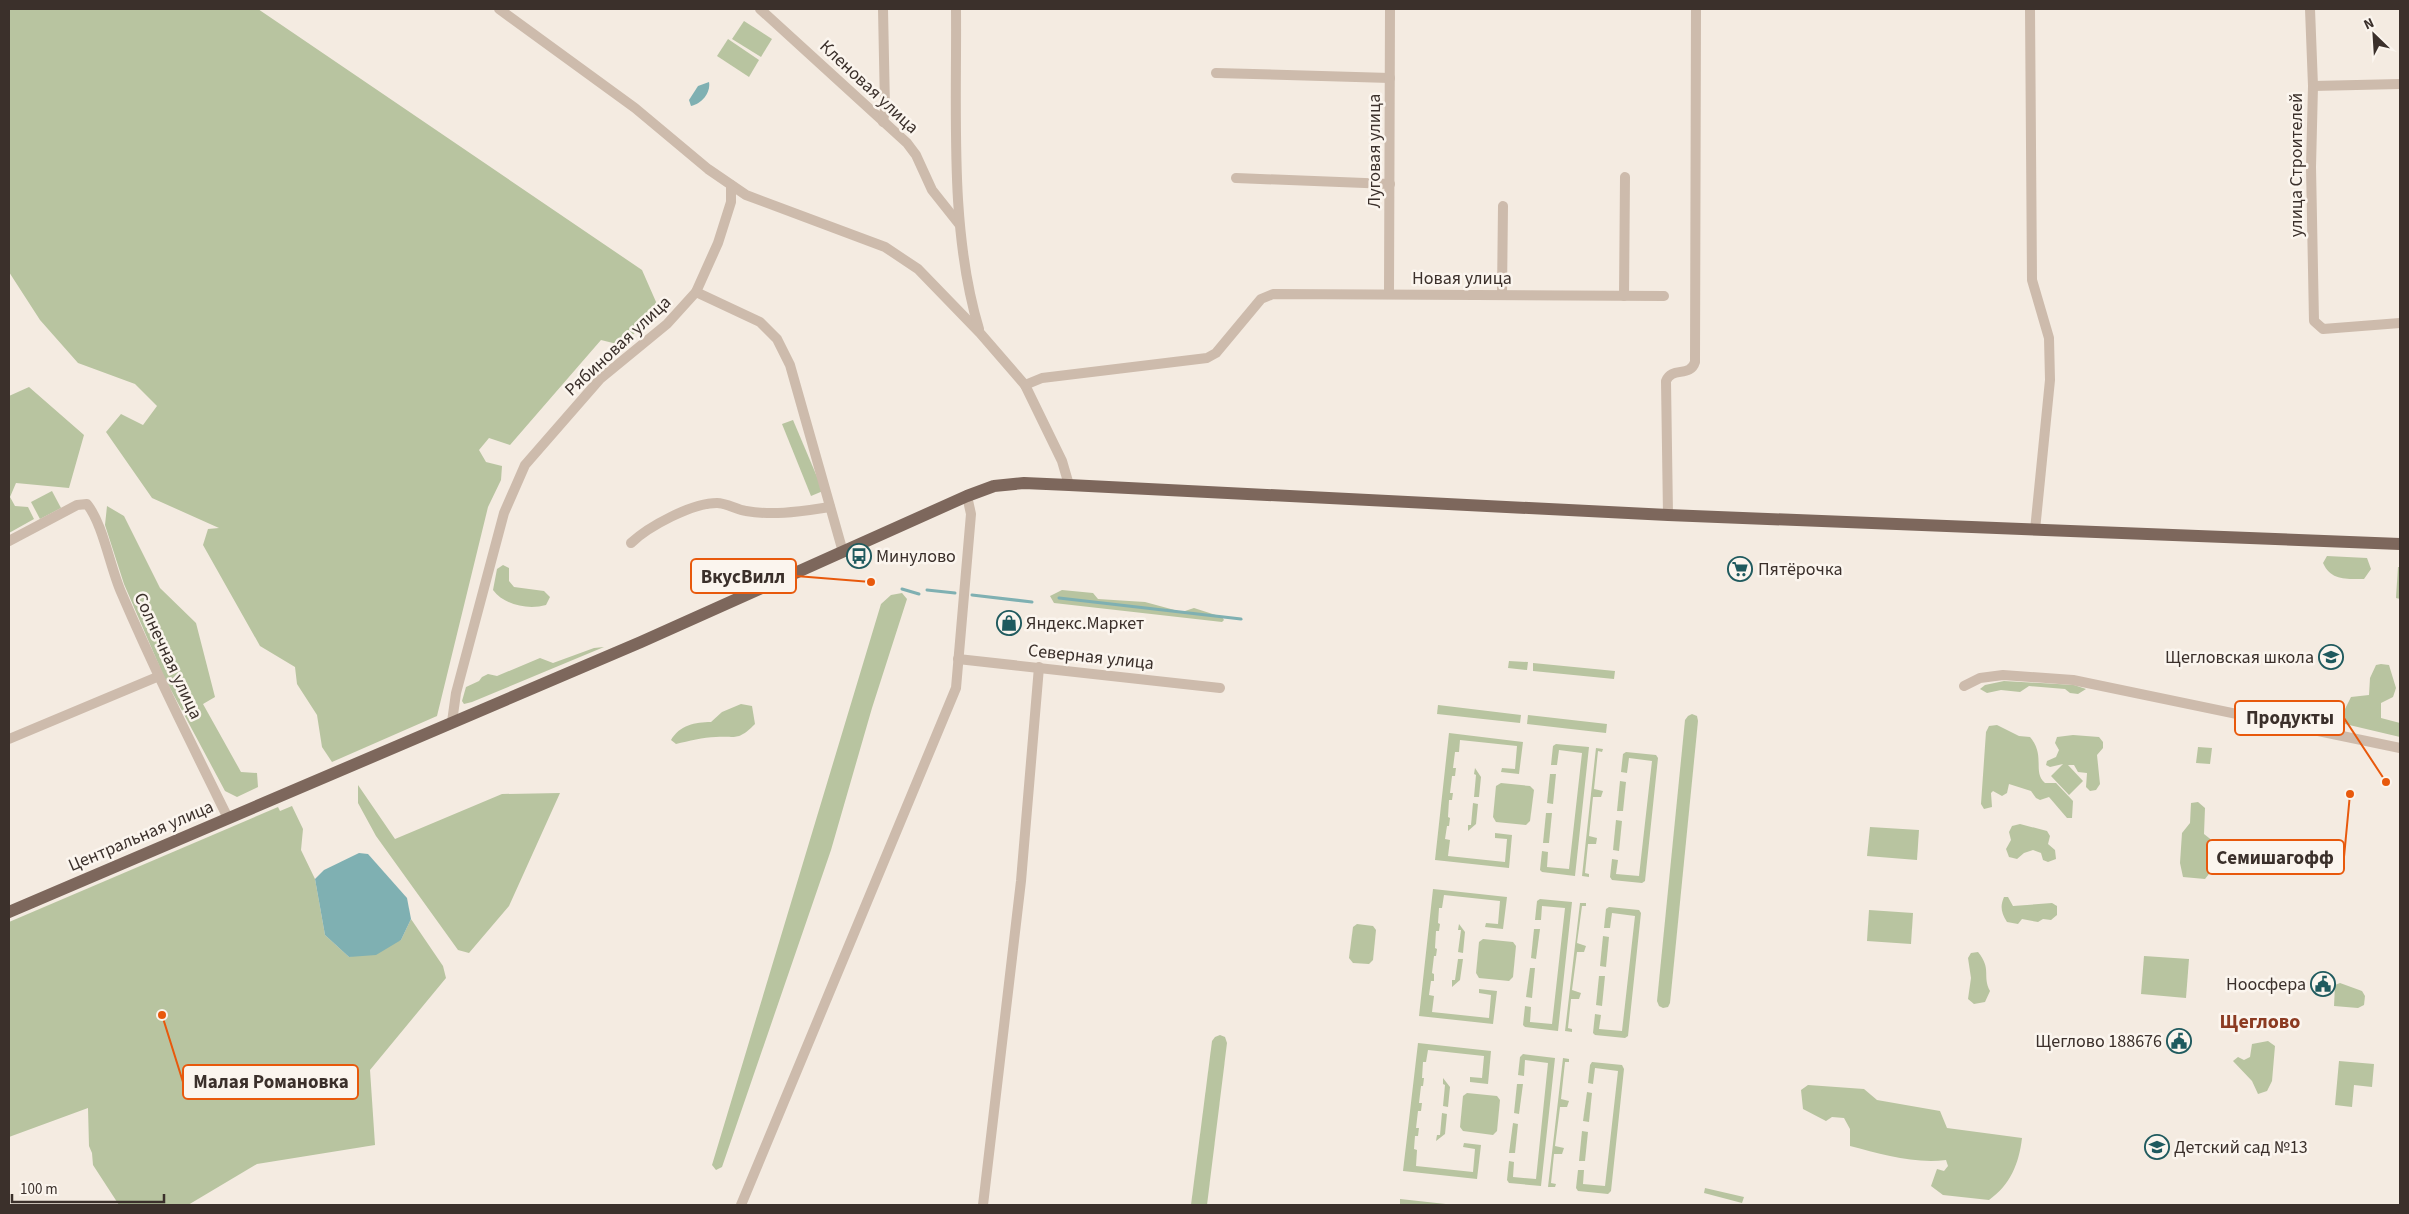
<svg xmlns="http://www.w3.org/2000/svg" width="2409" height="1214" viewBox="0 0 2409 1214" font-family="'Source Sans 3',sans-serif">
  <rect width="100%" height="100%" fill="#f4ebe1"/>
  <!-- green -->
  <g fill="#b8c4a0">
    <path d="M9,9H258L642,270L660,311L621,345L601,340L510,445L489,438L479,450L486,462L502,466L501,480L488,507L437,716L332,762L322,747L317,715L297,684L295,667L260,646L203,545L208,529L219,528L152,498L106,432L121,414L143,425L157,406L135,384L78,363L40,320L9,272Z"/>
    <path d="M744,21L772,39L761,57L732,39Z"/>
    <path d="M728,39L759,60L749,77L717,56Z"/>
    <path d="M29,387L84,435L69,488L16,483L10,497L15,506L28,507L34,519L9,533V396Z"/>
    <path d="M793,420L823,491L811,496L782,424Z"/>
    <path d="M52,491L61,508L40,519L31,502Z"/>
    <path d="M107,506L124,516L160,588L196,623L215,697L203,704L241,772L257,773L258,787L237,797L225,791L164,677L124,584L105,525Z"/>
    <path d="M2327,556L2367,558L2371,569L2364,579C2347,579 2331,581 2323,563Z"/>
    <path d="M503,565L509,568V581L514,587L544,591L550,597L546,605C528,610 504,605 493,590L497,569Z"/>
    <path d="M2398,567H2400V599L2396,598Z"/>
    <path d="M1062,590L1093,593L1098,599L1145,602L1182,612L1194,608L1222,617L1224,620L1222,622L1054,603L1050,596Z"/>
    <path d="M902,593L907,599L872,708L831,850L722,1167L716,1170L712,1165L881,604L891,595Z"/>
    <path d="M604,647L472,702L464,704L462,701L466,687L479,681L482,677L488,674L497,676L540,658L553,663L594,648Z"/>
    <path d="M1509,661L1528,662L1527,670L1508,668Z"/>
    <path d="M1533,663L1615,671L1614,679L1533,671Z"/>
    <path d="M2381,664L2389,665L2396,688L2393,697L2381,703V718L2400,723V737L2345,724L2344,711L2351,697L2369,695L2370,678L2376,665Z"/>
    <path d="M2004,681L2074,685L2086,689L2078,694L2070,693L2065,689L2029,686L2020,692L2001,690L1987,693L1980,689L1985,685Z"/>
    <path d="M741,704L752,706L755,724C738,741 737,736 716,737C703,737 689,741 676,744L671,740C680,725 695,722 711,722L722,712Z"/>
    <path d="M1438,705L1521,715L1520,723L1437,714Z"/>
    <path d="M1692,714L1697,716L1698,721L1670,1003L1668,1007L1663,1008L1659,1006L1657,1001L1685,720L1688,716Z"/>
    <path d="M1528,715L1607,724L1606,733L1527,724Z"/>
    <path d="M1997,725L2019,736L2030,737C2046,756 2032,772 2045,783H2056L2073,801L2072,818H2067L2049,797L2040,800L2036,798L2031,791L2009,784L2007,793L2002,796L1993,791L1991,793L1992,807L1984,809L1981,804L1986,732L1989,726Z"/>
    <path d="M1449,733L1523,742L1519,774L1501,772L1502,768L1515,769L1517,746L1460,740L1459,752H1455L1453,768H1456L1455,776H1452L1450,793H1453L1452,800H1449L1448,817L1450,818L1449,826H1447L1445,839L1450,840L1448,856L1505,862L1507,839L1495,838V833L1512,835L1509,868L1435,860Z"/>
    <path d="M2073,735L2099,737L2103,742V748L2097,755L2100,784L2096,790L2090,791L2086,787L2087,773L2078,772L2074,765H2068L2083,781L2069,795L2051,776L2063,764L2050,767L2046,765L2047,761L2056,757L2059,750L2055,743L2057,737Z"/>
    <path d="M1556,744L1589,747L1575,876L1542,872L1540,870L1542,851L1548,852L1547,867L1569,869L1582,753L1559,750L1557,765H1551L1553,746Z"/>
    <path d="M2198,747L2212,748L2210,764L2196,763Z"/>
    <path d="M1596,748L1603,749L1602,752L1598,751L1594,789L1603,791L1601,797H1593L1589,836L1597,838L1596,844H1588L1585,873L1589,874V877L1582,876Z"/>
    <path d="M1626,752L1656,755L1658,758L1645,881L1642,883L1612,880L1610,877L1612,859L1618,860L1616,874L1639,876L1652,761L1629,758L1627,773L1621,772L1623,754Z"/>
    <path d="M1475,768L1481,777L1479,797H1474L1476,775L1474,774Z"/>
    <path d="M1550,774H1556L1553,804L1547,803Z"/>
    <path d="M1620,781L1626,782L1623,811H1617Z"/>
    <path d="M1501,783L1530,786L1534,790L1530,821L1526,825L1496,822L1493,817L1496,786Z"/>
    <path d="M358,785L395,839L502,794L560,793L509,906L469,953L458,950L376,836L358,803Z"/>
    <path d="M2198,802L2205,808L2204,834L2214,842L2212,870L2205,879L2183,877L2180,863L2182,833L2190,823L2191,803Z"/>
    <path d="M1473,803L1478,804L1476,824L1468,831V825H1471Z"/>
    <path d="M292,806L303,829L301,850L315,879L325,935L349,957L401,940L411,919L443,966L446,978L370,1070L375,1145L257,1164L188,1205H119L93,1165L92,1153L89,1146L88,1108L9,1137V922L278,807L280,811Z"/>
    <path d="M1546,813H1552L1549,843H1543Z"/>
    <path d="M1616,820L1622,821L1619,851L1613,850Z"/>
    <path d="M2020,824L2047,831L2050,836L2048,844L2055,850L2056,859L2048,862L2043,860L2041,853L2033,850L2024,853L2017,859L2009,857L2006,849L2011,840L2009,832L2012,826Z"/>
    <path d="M1870,827L1919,830L1917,860L1867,856Z"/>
    <path d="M1433,889L1507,897L1503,929L1485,927L1486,923L1498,924L1500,901L1444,895L1442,908H1439L1438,923L1440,924L1439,931H1436L1435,948L1437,949L1436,956H1434L1432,973L1434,974V981H1431L1429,995L1434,996L1432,1012L1489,1018L1491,995L1479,993V989L1497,991L1493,1024L1419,1016Z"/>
    <path d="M2004,897H2008L2013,906L2052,903L2057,906V915L2051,920L2043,919L2038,922L2022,919L2018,924L2007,922C2001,913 2000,906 2004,897Z"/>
    <path d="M1540,899L1572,902L1558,1031L1525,1027L1523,1025L1525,1006L1531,1007L1530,1022L1552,1024L1565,908L1542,906L1541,920H1535L1537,901Z"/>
    <path d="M1580,903H1586V906H1582L1577,943L1586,946L1584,952H1577L1572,990L1581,993L1579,999H1571L1568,1028L1572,1029V1032L1565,1031Z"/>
    <path d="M1609,907L1639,910L1641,913L1628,1036L1625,1038L1595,1035L1593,1033L1595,1014L1601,1015L1599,1029L1622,1031L1635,916L1612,913L1610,928H1604L1606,909Z"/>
    <path d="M1869,910L1913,913L1911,944L1867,941Z"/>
    <path d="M1357,924L1373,926L1376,930L1373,960L1369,964L1353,963L1349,958L1353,927Z"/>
    <path d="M1459,924L1465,932L1463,953L1458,952L1461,930H1458Z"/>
    <path d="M1534,929H1540L1536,959L1531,958Z"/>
    <path d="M1603,936L1609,937L1606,967L1600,966Z"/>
    <path d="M1483,939L1513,942L1516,946L1513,977L1509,981L1479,978L1476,973L1479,942Z"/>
    <path d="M1978,952C1992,969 1982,976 1990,991L1985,1002L1974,1004L1968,999L1971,978L1968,958L1971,953Z"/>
    <path d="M2144,956L2189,959L2186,998L2141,994Z"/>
    <path d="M1458,959H1463L1460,980L1452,987V980H1455Z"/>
    <path d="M1530,968H1535L1532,998L1526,997Z"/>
    <path d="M1599,976H1605L1602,1006L1596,1005Z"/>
    <path d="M2340,983L2362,991L2365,996L2364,1005L2358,1008L2334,1006L2335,985Z"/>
    <path d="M1220,1035L1225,1037L1227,1043L1207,1205H1191L1212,1041L1215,1037Z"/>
    <path d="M2268,1041L2275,1046L2272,1081L2267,1091L2258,1094L2252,1081L2233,1061L2238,1057L2244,1060L2250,1057L2252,1044Z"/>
    <path d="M1418,1043L1491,1051L1488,1084L1470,1082V1077L1482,1078L1484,1056L1428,1050L1426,1062H1423L1422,1078H1424L1423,1086H1421L1419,1103H1422L1421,1111H1418L1416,1128H1419L1418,1136H1415L1414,1149L1417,1150L1416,1166L1473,1172L1475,1149L1463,1147L1464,1143L1481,1145L1477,1179L1403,1171Z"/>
    <path d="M1523,1054L1555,1058L1541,1186L1509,1183L1507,1180L1509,1161L1514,1162L1513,1177L1536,1179L1548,1063L1525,1060L1524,1076L1518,1075L1520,1057Z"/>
    <path d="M1563,1058L1569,1059V1062H1565L1561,1099L1569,1101L1567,1107H1560L1555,1146L1564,1148L1562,1154H1554L1551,1183L1556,1184L1555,1187H1548Z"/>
    <path d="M2339,1061L2374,1064L2372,1087L2354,1085L2352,1107L2335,1105Z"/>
    <path d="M1592,1062L1622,1065L1624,1069L1611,1191L1608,1194L1578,1191L1576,1188L1578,1170H1584L1583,1184L1605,1186L1618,1071L1595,1068L1593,1084L1588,1083L1590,1065Z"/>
    <path d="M1443,1078L1450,1087L1448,1107L1443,1106L1445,1085L1443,1084Z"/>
    <path d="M1517,1084H1523L1519,1114L1514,1113Z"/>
    <path d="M1808,1085L1864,1089L1877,1100L1940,1111L1947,1128L2022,1138C2019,1164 2010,1185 1989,1200L1943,1195L1931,1186L1937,1169L1944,1171L1948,1166L1946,1160C1914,1164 1881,1154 1850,1146V1129L1844,1118L1832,1117L1826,1121L1803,1109L1801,1090Z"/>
    <path d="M1587,1092L1592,1093L1589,1122L1583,1121Z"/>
    <path d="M1467,1093L1497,1096L1500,1100L1497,1131L1493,1135L1463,1131L1460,1127L1463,1096Z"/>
    <path d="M1442,1113L1447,1114L1445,1134L1436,1141L1437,1135H1440Z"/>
    <path d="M1513,1123L1518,1124L1515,1153H1509Z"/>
    <path d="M1582,1131L1588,1132L1585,1161H1579Z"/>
    <path d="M1705,1188L1744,1197L1742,1203L1704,1193Z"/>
    <path d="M1400,1199L1455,1205H1400Z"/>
  </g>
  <!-- water -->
  <g fill="#7fb0b2">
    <path d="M709,82C711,93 701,104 691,106L689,100L698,86Z"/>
    <path d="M359,853L368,854L407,898L411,919L401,940L376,955L349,957L325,935L315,879L324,870Z"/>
  </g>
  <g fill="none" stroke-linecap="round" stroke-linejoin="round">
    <!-- stream -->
    <g stroke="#7fb0b2" stroke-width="3">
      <path d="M902,589L919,594"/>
      <path d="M927,590L955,593"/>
      <path d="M972,595L1032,602"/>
      <path d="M1059,598L1241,619"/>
    </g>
    <!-- minor -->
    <g stroke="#cdbbac" stroke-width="10">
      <path d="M499,9L635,108L708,169L746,195L885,247L918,269L980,333L1025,385L1062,461L1069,485"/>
      <path d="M760,9L907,143L916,155L932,190L959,224"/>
      <path d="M883,9L885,108L883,122"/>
      <path d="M956,9C957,112 949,230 979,329"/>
      <path d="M2030,9L2032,280L2049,338L2050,380L2035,530"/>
      <path d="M2310,9L2313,86L2311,167L2314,321L2323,329L2400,323"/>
      <path d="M1216,73L1390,78"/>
      <path d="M2313,86L2400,84"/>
      <path d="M1236,178L1390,184"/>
      <path d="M696,292L760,322L777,339L790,365L843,552"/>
      <path d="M1389,294L1390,9"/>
      <path d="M1502,294L1503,206"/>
      <path d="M1624,296L1625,177"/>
      <path d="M1025,385L1042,378L1207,358L1216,353L1261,299L1273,294L1664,296"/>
      <path d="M1668,515L1666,381C1672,366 1690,378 1695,362L1696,9"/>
      <path d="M9,541L77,505L87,504C103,524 110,567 121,592C154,669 191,743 228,818"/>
      <path d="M631,543C649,526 692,503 717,503C727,503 737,510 746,511C775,516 802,511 830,507"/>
      <path d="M958,659L1220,688"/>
      <path d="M1964,686L1980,678L2003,675L2073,680L2400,748"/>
      <path d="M452,722L456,693L504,513L525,465L600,379L667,324L696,292L718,243L731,202V185"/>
      <path d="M9,739L157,677"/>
      <path d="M741,1205L956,688L971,514L967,496"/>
      <path d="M983,1205L1021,881L1039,667"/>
    </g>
    <!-- major -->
    <path stroke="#7d675c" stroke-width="12" d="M9,912L641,642L967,496L994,486L1024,483L1069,485L1668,515L2400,544"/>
  </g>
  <!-- icons -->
  <defs>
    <symbol id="bus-ring" viewBox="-11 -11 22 22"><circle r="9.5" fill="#fbf5ee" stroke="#1f5a5e" stroke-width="1.5"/><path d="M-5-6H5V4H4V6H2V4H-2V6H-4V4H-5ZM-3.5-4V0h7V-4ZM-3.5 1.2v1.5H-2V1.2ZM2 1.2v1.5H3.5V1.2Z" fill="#1f5a5e"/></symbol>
    <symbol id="supermarket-ring" viewBox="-11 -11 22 22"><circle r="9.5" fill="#fbf5ee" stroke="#1f5a5e" stroke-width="1.5"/><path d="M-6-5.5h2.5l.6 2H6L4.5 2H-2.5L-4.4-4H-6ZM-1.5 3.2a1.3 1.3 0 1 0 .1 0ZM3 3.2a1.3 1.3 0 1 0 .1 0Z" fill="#1f5a5e"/></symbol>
    <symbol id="shop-ring" viewBox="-11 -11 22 22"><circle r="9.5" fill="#fbf5ee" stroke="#1f5a5e" stroke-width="1.5"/><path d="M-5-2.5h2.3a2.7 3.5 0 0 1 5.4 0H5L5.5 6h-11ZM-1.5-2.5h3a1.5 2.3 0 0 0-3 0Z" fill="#1f5a5e"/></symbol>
    <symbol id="school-ring" viewBox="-11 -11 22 22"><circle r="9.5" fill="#fbf5ee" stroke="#1f5a5e" stroke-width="1.5"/><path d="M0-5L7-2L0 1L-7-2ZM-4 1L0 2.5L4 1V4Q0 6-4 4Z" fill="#1f5a5e"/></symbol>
    <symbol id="civic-ring" viewBox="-11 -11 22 22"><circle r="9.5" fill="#fbf5ee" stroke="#1f5a5e" stroke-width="1.5"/><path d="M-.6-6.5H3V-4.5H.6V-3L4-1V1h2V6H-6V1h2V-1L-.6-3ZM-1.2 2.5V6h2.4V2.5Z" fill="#1f5a5e"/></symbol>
  </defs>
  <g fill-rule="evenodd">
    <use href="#bus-ring" x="845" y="542" width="28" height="28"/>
    <use href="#supermarket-ring" x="1726" y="555" width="28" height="28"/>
    <use href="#shop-ring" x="995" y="609" width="28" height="28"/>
    <use href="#school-ring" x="2317" y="643" width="28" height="28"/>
    <use href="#civic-ring" x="2309" y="970" width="28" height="28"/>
    <use href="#civic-ring" x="2165" y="1027" width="28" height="28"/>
    <use href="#school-ring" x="2143" y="1133" width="28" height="28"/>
  </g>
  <g text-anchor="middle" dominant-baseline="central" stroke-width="5" stroke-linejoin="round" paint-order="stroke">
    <!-- street labels -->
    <g font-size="18" fill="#3b302b" stroke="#fbf5ee">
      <text transform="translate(869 87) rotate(43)">Кленовая улица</text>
      <text transform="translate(1374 151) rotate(-90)">Луговая улица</text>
      <text transform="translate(2296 165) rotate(-90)">улица Строителей</text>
      <text x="1462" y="278">Новая улица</text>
      <text transform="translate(618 346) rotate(-43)">Рябиновая улица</text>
      <text transform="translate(168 656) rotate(65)">Солнечная улица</text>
      <text transform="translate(1091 657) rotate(6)">Северная улица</text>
      <text transform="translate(141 836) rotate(-23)">Центральная улица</text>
    </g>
    <!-- poi labels -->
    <g font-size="18" fill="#3b302b" stroke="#fbf5ee" text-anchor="start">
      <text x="876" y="556">Минулово</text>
      <text x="1758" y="569">Пятёрочка</text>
      <text x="1026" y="623">Яндекс.Маркет</text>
      <text x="2314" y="657" text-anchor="end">Щегловская школа</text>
      <text x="2306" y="984" text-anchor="end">Ноосфера</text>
      <text x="2162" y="1041" text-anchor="end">Щеглово 188676</text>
      <text x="2174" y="1147">Детский сад №13</text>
    </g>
    <!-- quarter labels -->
    <g font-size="20" font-weight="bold" fill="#8c3b22" stroke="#fbf5ee">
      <text x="2260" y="1022">Щеглово</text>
    </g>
  </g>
  <!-- callouts -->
  <path fill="none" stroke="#e8590c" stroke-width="2" d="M871 582L796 576M2386 782L2344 718M2350 794L2344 857M162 1015L183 1082"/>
  <g fill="#e8590c" stroke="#fbf5ee" stroke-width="2">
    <circle cx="871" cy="582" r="5"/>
    <circle cx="2386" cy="782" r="5"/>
    <circle cx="2350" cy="794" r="5"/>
    <circle cx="162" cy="1015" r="5"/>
  </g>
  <g fill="#fbf5ee" stroke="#e8590c" stroke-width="2">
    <rect x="691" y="559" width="105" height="34" rx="5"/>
    <rect x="2235" y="701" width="109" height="34" rx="5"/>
    <rect x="2207" y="840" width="137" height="34" rx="5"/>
    <rect x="183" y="1065" width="175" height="34" rx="5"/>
  </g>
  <g font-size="19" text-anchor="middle" font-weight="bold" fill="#3b302b">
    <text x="743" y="583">ВкусВилл</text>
    <text x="2290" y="724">Продукты</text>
    <text x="2275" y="864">Семишагофф</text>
    <text x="271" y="1088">Малая Романовка</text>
  </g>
  <!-- border -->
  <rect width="2409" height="1214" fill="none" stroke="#3b302b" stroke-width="20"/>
  <!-- north arrow -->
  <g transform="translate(2374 35) rotate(335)" stroke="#fbf5ee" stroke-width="4" paint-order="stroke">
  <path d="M0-4L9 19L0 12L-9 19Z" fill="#3b302b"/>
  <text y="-8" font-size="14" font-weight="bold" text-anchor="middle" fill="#3b302b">N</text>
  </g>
  <!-- scale -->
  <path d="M12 1194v8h152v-8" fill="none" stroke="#3b302b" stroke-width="2.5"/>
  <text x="20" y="1194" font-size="15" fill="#3b302b" stroke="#fbf5ee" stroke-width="4" paint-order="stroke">100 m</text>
</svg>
